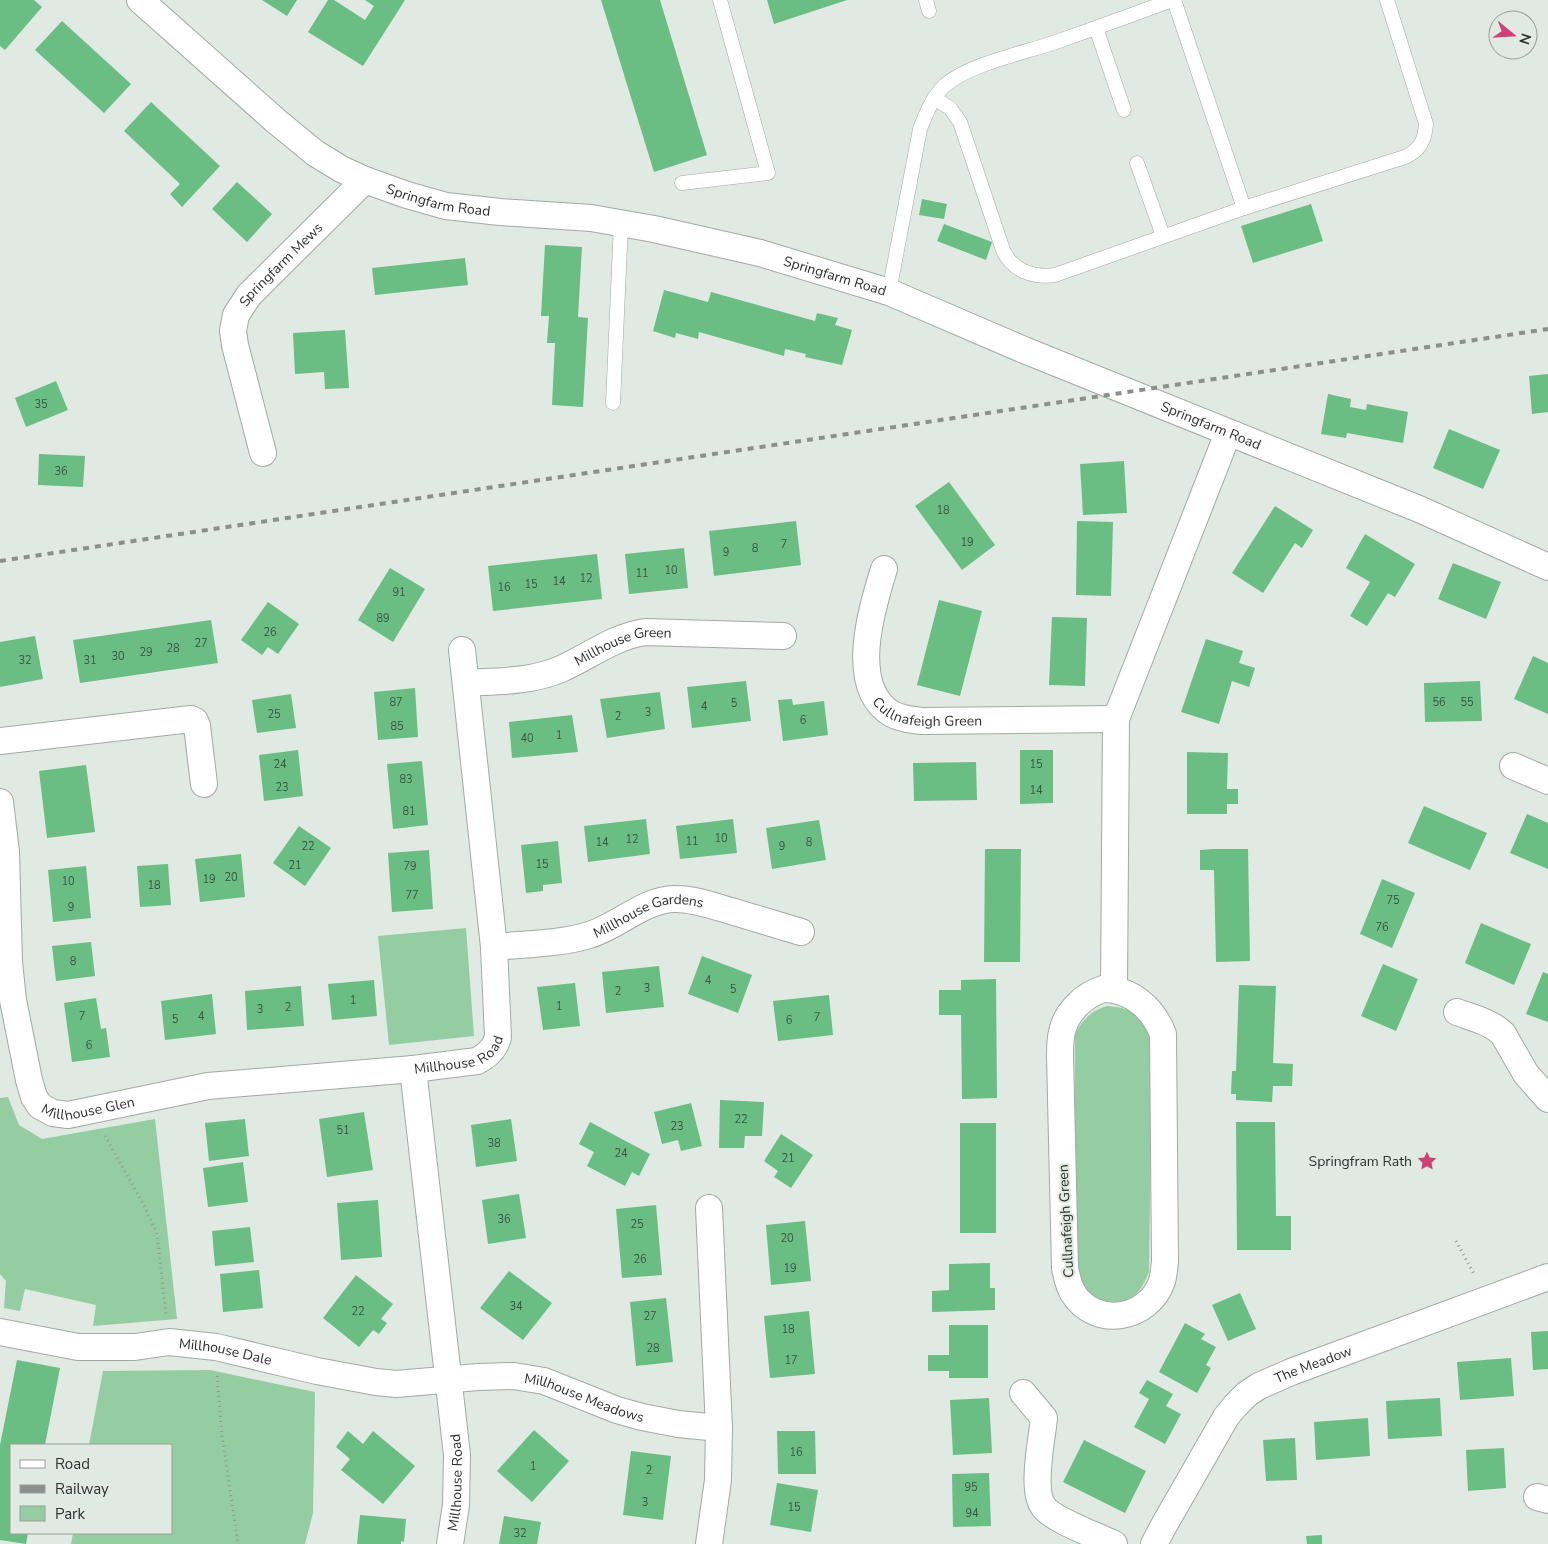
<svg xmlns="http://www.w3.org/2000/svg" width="1548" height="1544" viewBox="0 0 1548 1544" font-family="'Nunito Sans',sans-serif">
  <rect width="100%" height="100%" fill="#e0e9e2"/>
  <!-- green -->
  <g fill="#94cda2">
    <path d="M466,928L474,1036L389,1045L378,936Z"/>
    <path d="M1107,1006C1138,1008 1149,1021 1152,1051L1149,1272C1144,1285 1134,1303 1117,1304C1109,1305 1098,1300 1090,1298L1074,1266L1075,1034C1083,1019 1091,1011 1107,1006Z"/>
    <path d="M8,1097L19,1125L42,1139L155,1119L177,1319L93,1326L96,1305L25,1289L20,1311L4,1308L6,1281L0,1274V1098Z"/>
    <path d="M210,1370L315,1392L313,1513L305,1544H71L73,1533H171V1445H89L103,1371Z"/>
  </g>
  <!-- building -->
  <g fill="#6abe83">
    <path d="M0,0H34L42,7L5,50L0,46Z"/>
    <path d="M262,0H297L287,16Z"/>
    <path d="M328,0H334L365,20L374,6L365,0H405L363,66L308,32Z"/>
    <path d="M601,0H660L707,155L654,172Z"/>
    <path d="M767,0H847L774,24Z"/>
    <path d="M62,21L131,84L104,113L35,50Z"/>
    <path d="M151,102L220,166L182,207L170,194L180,184L124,131Z"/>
    <path d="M237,182L272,214L247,242L212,209Z"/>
    <path d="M922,199L947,204L944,219L919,215Z"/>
    <path d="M1311,204L1323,241L1253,263L1241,226Z"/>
    <path d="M944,224L992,242L986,260L937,241Z"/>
    <path d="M545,245L582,247L578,317L588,318L583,407L552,405L555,343H547L549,316H541Z"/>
    <path d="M465,258L468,285L375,295L372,268Z"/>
    <path d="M664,290L708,302L711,292L815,321L817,313L838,318L835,325L852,330L842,365L805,357L806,354L785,349L784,356L699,332L698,339L676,333L675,338L653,331Z"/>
    <path d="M345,330L349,388L325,389L324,372L295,374L293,333Z"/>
    <path d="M1548,374V412L1532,414L1529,376Z"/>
    <path d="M56,381L68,410L26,427L15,398Z"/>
    <path d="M1328,394L1351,399L1350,407L1366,410L1367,404L1408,412L1403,443L1347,433L1346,438L1321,434Z"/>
    <path d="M1449,429L1500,450L1483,489L1433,468Z"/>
    <path d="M39,454L85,456L83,487L38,485Z"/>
    <path d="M1124,461L1127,513L1083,515L1080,464Z"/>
    <path d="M949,482L995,545L962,570L915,506Z"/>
    <path d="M1275,506L1313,530L1302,548L1295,543L1263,593L1232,573Z"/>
    <path d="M796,521L801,565L714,576L709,531Z"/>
    <path d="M1077,521L1113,522L1111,596L1076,595Z"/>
    <path d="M1365,534L1415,564L1395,597L1388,593L1367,626L1350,616L1370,582L1346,568Z"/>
    <path d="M684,548L688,588L629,594L625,554Z"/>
    <path d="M597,554L602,599L493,611L488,566Z"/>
    <path d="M1453,563L1501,582L1486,619L1438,599Z"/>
    <path d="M390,568L425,589L393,642L358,620Z"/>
    <path d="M939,600L982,611L960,696L917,685Z"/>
    <path d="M268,602L299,624L278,654L268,647L262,655L241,640Z"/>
    <path d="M1052,617L1087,618L1085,686L1049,685Z"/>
    <path d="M211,620L218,663L80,683L73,640Z"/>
    <path d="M35,636L43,679L0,687V642Z"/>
    <path d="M1206,639L1243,651L1239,663L1255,668L1249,687L1232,681L1219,724L1181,712Z"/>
    <path d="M1533,656L1548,663V714L1514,699Z"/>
    <path d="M746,681L751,721L692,728L687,687Z"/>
    <path d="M1480,681L1482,721L1425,722L1424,683Z"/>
    <path d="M415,688L418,737L378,740L374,692Z"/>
    <path d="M660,692L665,729L607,738L600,699Z"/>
    <path d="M291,694L296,728L257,733L252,700Z"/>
    <path d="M792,699L793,705L824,701L828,735L783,741L778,700Z"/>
    <path d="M572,715L578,752L512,758L509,722Z"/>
    <path d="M298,750L303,796L264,801L259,755Z"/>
    <path d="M1020,750H1053V803L1020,804Z"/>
    <path d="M1187,752L1228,753L1227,789H1238V804H1227V814H1187Z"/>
    <path d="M422,761L428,825L393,829L387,764Z"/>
    <path d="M976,762L977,800L914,801L913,763Z"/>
    <path d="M86,765L95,832L47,838L39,771Z"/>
    <path d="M1424,806L1487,833L1470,870L1408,843Z"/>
    <path d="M1527,814L1548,823V869L1510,853Z"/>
    <path d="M646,819L650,854L588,862L584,826Z"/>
    <path d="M733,819L737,853L680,859L676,826Z"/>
    <path d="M819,820L826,860L772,869L766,828Z"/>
    <path d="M299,826L331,848L305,886L273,863Z"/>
    <path d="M558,841L562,883L543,885V891L526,893L521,845Z"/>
    <path d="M985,849H1021L1020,962H984Z"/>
    <path d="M1213,849H1248L1250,961L1216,962L1214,870H1200V850Z"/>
    <path d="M429,850L433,909L392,912L388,853Z"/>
    <path d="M241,854L245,897L200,902L195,859Z"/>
    <path d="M168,864L171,905L140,907L137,866Z"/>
    <path d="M86,866L91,918L53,922L48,870Z"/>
    <path d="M1382,879L1415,893L1392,948L1360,934Z"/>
    <path d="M1481,923L1531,944L1514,985L1465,963Z"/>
    <path d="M91,942L95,976L56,981L52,946Z"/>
    <path d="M702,956L752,975L738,1013L688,994Z"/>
    <path d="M1383,964L1418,979L1396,1031L1361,1016Z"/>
    <path d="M659,966L664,1007L606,1013L602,972Z"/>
    <path d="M1543,972L1548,974V1022L1526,1014Z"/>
    <path d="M996,979L997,1098L962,1099L961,1015H939V990H961V980Z"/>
    <path d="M374,980L377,1016L332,1020L328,984Z"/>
    <path d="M575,983L580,1026L543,1030L537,987Z"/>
    <path d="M1239,985L1276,986L1273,1063L1293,1064L1292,1086H1273L1272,1102L1236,1100V1094H1231L1232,1071H1236Z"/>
    <path d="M301,986L304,1026L247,1030L245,991Z"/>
    <path d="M212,994L216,1034L165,1040L161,1001Z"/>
    <path d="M829,995L833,1035L778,1041L773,1001Z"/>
    <path d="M96,998L101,1029L106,1028L110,1057L72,1062L64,1003Z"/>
    <path d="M720,1100L764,1102L762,1136H745L744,1148H719Z"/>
    <path d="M691,1103L702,1146L681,1151L678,1140L662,1144L654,1112Z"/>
    <path d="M364,1112L373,1170L327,1177L319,1119Z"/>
    <path d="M245,1119L249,1156L209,1161L205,1123Z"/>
    <path d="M511,1119L517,1161L476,1167L471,1125Z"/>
    <path d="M590,1122L650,1154L639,1176L632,1172L625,1186L587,1166L594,1152L579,1144Z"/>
    <path d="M1236,1122H1275L1276,1216H1291V1250H1237Z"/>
    <rect x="960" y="1123" width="36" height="110"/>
    <path d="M781,1134L813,1155L791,1188L774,1177L778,1171L764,1161Z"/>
    <path d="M243,1162L248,1202L208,1207L203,1168Z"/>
    <path d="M519,1194L526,1238L488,1244L482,1200Z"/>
    <path d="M378,1200L382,1257L341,1260L337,1203Z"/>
    <path d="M656,1205L662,1275L622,1278L616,1209Z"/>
    <path d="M805,1221L811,1281L771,1285L766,1225Z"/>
    <path d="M250,1227L254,1262L215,1266L212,1231Z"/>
    <path d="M990,1263V1288H995V1310L932,1312V1291L949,1290V1264Z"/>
    <path d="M259,1270L263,1308L223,1312L220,1274Z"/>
    <path d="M509,1271L552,1303L523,1340L480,1308Z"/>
    <path d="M356,1275L393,1304L381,1319L387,1323L379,1334L373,1330L359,1347L323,1318Z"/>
    <path d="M1240,1293L1256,1329L1228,1341L1212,1305Z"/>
    <path d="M666,1298L673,1362L636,1366L630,1302Z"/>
    <path d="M809,1311L815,1374L770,1378L764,1316Z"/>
    <path d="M1185,1323L1205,1334L1201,1339L1216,1347L1206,1365L1211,1368L1197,1393L1159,1372Z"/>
    <path d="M949,1325H988V1378H949V1371H928V1355H949Z"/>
    <path d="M1548,1331V1369L1533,1370L1531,1332Z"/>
    <path d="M1511,1358L1514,1396L1460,1400L1457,1362Z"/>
    <path d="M17,1360L60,1368L45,1445H11V1533H28L26,1544L0,1540V1445Z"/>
    <path d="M1147,1380L1173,1394L1166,1406L1181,1414L1165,1444L1134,1427L1149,1399L1139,1393Z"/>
    <path d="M989,1398L992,1453L953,1455L950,1400Z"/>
    <path d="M1440,1398L1442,1436L1388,1439L1386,1401Z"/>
    <path d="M1368,1418L1370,1456L1316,1460L1314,1422Z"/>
    <path d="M534,1430L569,1461L532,1502L497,1471Z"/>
    <path d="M348,1431L363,1444L373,1431L415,1466L383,1504L341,1470L350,1459L336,1447Z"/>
    <path d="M777,1431H815L816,1474H778Z"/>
    <path d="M1295,1438L1297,1480L1266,1481L1263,1440Z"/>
    <path d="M1084,1440L1146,1471L1125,1513L1063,1482Z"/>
    <path d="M1504,1448L1506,1488L1468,1491L1466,1450Z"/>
    <path d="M631,1451L671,1456L663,1520L623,1515Z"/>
    <path d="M989,1473L991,1526L953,1527L952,1474Z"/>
    <path d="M777,1483L818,1490L811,1532L770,1525Z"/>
    <path d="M360,1515L406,1519L404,1542L401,1541V1544H357Z"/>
    <path d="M504,1516L541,1522L537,1544H499Z"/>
    <path d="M1322,1535V1544H1307L1306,1536Z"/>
  </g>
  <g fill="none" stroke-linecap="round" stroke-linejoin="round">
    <defs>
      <g id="service">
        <path d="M926,0L929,11"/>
        <path d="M1174,0L1244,208"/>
        <path d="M1096,28L1124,110"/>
        <path d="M934,98L950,108L960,122L1003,250C1012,271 1034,278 1055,275L1244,208L1405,157C1420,150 1425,140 1426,124L1387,0"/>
        <path d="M1137,163L1163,236"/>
        <path d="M682,183L768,173L720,0"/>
        <path d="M889,292L920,129C926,114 932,98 944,86C967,65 1023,53 1053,43C1093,29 1132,15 1172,0"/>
        <path d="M613,403L621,223"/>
      </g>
      <g id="minor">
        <path id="s1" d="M140,0L276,121L315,153L341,169L365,180L407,195L446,206L500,212L591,218L654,229L760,253L889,292L1024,350L1419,509L1548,567"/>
        <path id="s2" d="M263,453L235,345L233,331L236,315L249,295L365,180"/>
        <path id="s3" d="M884,569C872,608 847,687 892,714C902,719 912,720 922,721L1116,719"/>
        <path id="s4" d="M466,683C497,681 531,682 561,669C590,656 613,637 645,632L783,636"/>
        <path d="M0,741L191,719L195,721L197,726L204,784"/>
        <path d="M1513,766L1548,781"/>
        <path id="s5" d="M0,802L6,852L9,962L13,1000L29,1080L34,1097L40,1106L53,1113L68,1115L208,1086L413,1069"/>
        <path id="s6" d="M494,947C525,944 560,944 589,935C617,927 646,898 676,899C695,899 713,906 731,911C754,918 778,925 801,932"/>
        <path d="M1103,989C1131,989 1153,1008 1163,1034L1165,1262C1164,1268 1164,1275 1162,1281C1149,1320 1095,1329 1073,1293C1068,1285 1067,1277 1065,1268L1060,1056C1060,1048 1060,1039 1062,1032C1066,1012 1084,995 1103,989Z"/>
        <path d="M1114,989L1116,719L1228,433"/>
        <path d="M1457,1012C1473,1018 1491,1022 1503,1034L1526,1074L1548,1099"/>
        <path d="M709,1208L719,1428L718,1480L709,1544"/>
        <path id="s7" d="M0,1332L78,1347H135L169,1342L216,1347L317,1371L376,1382L396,1384L478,1377L514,1376L544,1381L617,1410L642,1417L678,1424L719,1428"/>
        <path d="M1023,1393L1044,1418C1042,1439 1031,1489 1043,1506C1052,1520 1098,1536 1114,1544"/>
        <path d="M1537,1497L1548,1500"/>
        <path id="s8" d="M450,1544L456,1505L457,1455L413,1069L477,1061C487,1056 495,1049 498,1037L494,947L462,650"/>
        <path id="s9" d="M1154,1544L1163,1527L1226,1417L1235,1406L1247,1394L1259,1386L1291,1372L1548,1277"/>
      </g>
    </defs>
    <!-- service casing -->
    <use href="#service" stroke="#a1aaa3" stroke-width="15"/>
    <!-- minor casing -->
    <use href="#minor" stroke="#a1aaa3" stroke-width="28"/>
    <!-- path -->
    <g stroke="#909691" stroke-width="3" stroke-dasharray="1 4" stroke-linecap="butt">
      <path d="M105,1136L145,1207L157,1234L166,1314"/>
      <path d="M1456,1241L1474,1274"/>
      <path d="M217,1376L222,1435L238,1544"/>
    </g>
    <!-- service -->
    <use href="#service" stroke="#fff" stroke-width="14"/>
    <!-- minor -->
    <use href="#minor" stroke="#fff" stroke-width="26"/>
    <!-- rail -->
    <path stroke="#8a908b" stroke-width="4" stroke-dasharray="6 6" stroke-linecap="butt" d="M0,561L1548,329"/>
  </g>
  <!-- icons -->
  <defs>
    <symbol id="sight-bare" viewBox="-9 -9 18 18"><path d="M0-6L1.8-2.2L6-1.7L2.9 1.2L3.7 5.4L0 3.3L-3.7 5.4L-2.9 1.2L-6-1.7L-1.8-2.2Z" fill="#cd4275" stroke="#e0e9e2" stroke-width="2.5" paint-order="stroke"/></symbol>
  </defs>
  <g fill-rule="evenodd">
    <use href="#sight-bare" x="1413" y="1147" width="28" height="28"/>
  </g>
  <g text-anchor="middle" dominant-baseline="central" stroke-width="4" stroke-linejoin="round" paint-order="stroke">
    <!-- number labels -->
    <g font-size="11" fill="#3c5443">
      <text x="41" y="404">35</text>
      <text x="61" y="471">36</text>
      <text x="943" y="510">18</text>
      <text x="967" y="542">19</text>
      <text x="784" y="544">7</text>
      <text x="755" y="548">8</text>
      <text x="726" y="552">9</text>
      <text x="671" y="570">10</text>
      <text x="642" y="573">11</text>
      <text x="586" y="578">12</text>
      <text x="559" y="581">14</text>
      <text x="531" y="584">15</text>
      <text x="504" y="587">16</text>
      <text x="399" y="592">91</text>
      <text x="383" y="618">89</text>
      <text x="270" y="632">26</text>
      <text x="201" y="643">27</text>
      <text x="173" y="648">28</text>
      <text x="146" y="652">29</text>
      <text x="118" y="656">30</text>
      <text x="25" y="660">32</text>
      <text x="90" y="660">31</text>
      <text x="396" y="702">87</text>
      <text x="1439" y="702">56</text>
      <text x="1467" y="702">55</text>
      <text x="734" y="703">5</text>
      <text x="704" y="706">4</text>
      <text x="648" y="712">3</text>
      <text x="274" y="714">25</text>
      <text x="618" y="716">2</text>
      <text x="803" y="720">6</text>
      <text x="397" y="726">85</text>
      <text x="559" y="735">1</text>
      <text x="527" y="738">40</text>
      <text x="280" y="764">24</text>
      <text x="1036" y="764">15</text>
      <text x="406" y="779">83</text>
      <text x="282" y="787">23</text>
      <text x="1036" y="790">14</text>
      <text x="409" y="811">81</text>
      <text x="721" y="838">10</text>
      <text x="632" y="839">12</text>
      <text x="692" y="841">11</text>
      <text x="602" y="842">14</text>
      <text x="809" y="842">8</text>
      <text x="308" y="846">22</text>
      <text x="782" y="846">9</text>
      <text x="542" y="864">15</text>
      <text x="295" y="865">21</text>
      <text x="410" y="866">79</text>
      <text x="231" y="877">20</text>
      <text x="209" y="879">19</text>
      <text x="68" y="881">10</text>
      <text x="154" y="885">18</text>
      <text x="412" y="895">77</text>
      <text x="1393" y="900">75</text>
      <text x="71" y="907">9</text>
      <text x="1382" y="927">76</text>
      <text x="73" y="961">8</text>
      <text x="708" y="980">4</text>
      <text x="647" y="988">3</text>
      <text x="733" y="989">5</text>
      <text x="618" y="991">2</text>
      <text x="353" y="1000">1</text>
      <text x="559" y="1006">1</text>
      <text x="288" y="1007">2</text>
      <text x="260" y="1009">3</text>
      <text x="82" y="1016">7</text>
      <text x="201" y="1016">4</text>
      <text x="817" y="1017">7</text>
      <text x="175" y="1019">5</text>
      <text x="789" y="1020">6</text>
      <text x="89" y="1045">6</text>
      <text x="741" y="1119">22</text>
      <text x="677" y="1126">23</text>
      <text x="343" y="1130">51</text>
      <text x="494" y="1143">38</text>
      <text x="621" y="1153">24</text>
      <text x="788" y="1158">21</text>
      <text x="504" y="1219">36</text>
      <text x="637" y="1224">25</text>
      <text x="787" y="1238">20</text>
      <text x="640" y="1259">26</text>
      <text x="790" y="1268">19</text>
      <text x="516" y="1306">34</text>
      <text x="358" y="1311">22</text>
      <text x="650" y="1316">27</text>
      <text x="788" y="1329">18</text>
      <text x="653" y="1348">28</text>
      <text x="791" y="1360">17</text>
      <text x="796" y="1452">16</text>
      <text x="533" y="1466">1</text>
      <text x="649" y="1470">2</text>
      <text x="971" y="1487">95</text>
      <text x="645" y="1502">3</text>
      <text x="794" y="1507">15</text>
      <text x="972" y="1513">94</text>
      <text x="520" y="1533">32</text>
    </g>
    <!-- street labels -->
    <g font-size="14" fill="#2d312e" stroke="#e0e9e2">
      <text stroke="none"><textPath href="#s1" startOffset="366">Springfarm Road</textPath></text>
      <text stroke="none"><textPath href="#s2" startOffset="210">Springfarm Mews</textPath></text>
      <text stroke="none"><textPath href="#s1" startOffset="771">Springfarm Road</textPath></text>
      <text stroke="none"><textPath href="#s1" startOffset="1176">Springfarm Road</textPath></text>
      <text stroke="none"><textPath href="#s4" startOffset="164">Millhouse Green</textPath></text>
      <text stroke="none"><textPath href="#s3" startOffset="190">Cullnafeigh Green</textPath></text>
      <text stroke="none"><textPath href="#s6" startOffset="160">Millhouse Gardens</textPath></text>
      <text stroke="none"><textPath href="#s8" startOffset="528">Millhouse Road</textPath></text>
      <text stroke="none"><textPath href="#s5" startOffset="359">Millhouse Glen</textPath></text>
      <text transform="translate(1066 1221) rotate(-93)">Cullnafeigh Green</text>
      <text stroke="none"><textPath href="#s7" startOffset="228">Millhouse Dale</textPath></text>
      <text stroke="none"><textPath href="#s9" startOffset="250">The Meadow</textPath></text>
      <text stroke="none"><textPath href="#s7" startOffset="594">Millhouse Meadows</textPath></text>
      <text stroke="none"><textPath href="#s8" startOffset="62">Millhouse Road</textPath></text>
    </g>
    <!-- poi labels -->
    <g font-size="14" fill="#2d312e" stroke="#e0e9e2" text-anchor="end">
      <text x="1412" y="1161">Springfram Rath</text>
    </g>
  </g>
  <!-- legend -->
  <rect x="10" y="1444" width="162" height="90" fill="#e0e9e2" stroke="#989f9a"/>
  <rect x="20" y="1460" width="25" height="8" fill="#ffffff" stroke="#989f9a"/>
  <text x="55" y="1469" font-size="15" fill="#2d312e">Road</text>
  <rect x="20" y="1485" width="25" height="8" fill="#8a908b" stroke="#989f9a"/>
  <text x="55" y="1494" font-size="15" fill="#2d312e">Railway</text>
  <rect x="20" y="1506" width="25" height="15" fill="#94cda2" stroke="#989f9a"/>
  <text x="55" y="1519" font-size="15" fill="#2d312e">Park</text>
  <!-- north arrow -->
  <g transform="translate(1513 35) rotate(108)"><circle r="24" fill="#e0e9e2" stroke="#989f9a"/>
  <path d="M0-4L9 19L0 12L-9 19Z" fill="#cd4275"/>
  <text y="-8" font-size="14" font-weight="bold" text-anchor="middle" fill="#2d312e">N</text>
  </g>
</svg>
